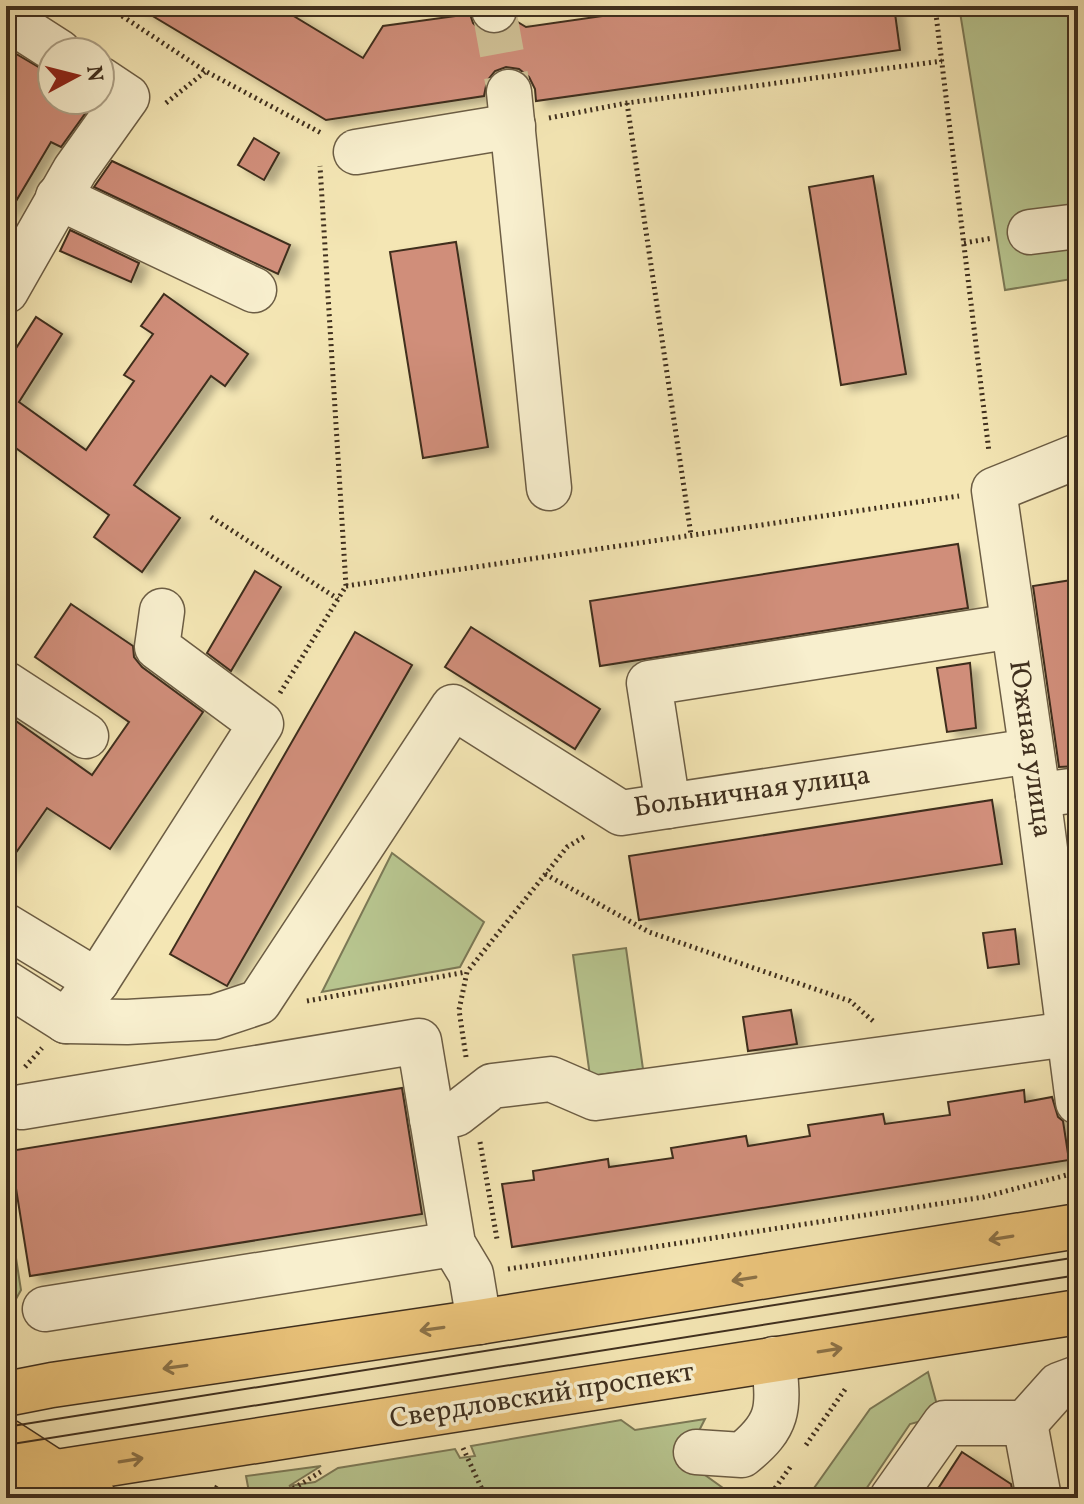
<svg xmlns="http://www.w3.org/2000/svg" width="1084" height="1504" viewBox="0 0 1084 1504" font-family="Vollkorn,serif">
  <defs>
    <filter id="shadow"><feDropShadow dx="9" dy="5" stdDeviation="4" flood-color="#0004"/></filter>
  </defs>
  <rect width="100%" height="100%" fill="#f4e6b4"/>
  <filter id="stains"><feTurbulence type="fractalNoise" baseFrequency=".0025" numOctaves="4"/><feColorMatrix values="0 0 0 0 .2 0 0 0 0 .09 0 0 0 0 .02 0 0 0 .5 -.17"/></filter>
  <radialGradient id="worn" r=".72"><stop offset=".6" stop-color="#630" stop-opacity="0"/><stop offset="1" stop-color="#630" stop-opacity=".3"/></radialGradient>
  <!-- green -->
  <g fill="#b8c690" stroke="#7c7a57" stroke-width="2">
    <path d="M959,6H1078V278L1005,290Z"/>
    <path d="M392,853L484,922L460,967L322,992Z"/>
    <path d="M626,948L643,1069L590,1076L573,955Z"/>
    <path d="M6,1194L21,1290L6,1317Z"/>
    <path d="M928,1372L940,1416L910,1424L860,1498H807L870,1409Z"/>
    <path d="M705,1419L684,1460L737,1498H249L242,1494L249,1492L246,1476L321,1466L289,1486L315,1482L338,1468L455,1449L460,1458L475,1456L471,1446L621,1420L635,1430Z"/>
  </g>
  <!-- building -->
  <g fill="#d08e7a" stroke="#3f2f1e" stroke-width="2" filter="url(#shadow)">
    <path d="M136,6H277L363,58L383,26L470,14L473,23L481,31L495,35L507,31L516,21L526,27L672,6H894L900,50L536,101L535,89L529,77L519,69L506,67L495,71L487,81L484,96L326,120Z"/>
    <path d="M6,48L52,75V100H86L92,104L61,147L51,142L6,218Z"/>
    <path d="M254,138L279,153L264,180L238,165Z"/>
    <path d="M112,161L290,245L278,274L94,187Z"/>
    <path d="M873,176L906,374L841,385L809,187Z"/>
    <path d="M70,230L139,263L131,282L60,251Z"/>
    <path d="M456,242L488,447L423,458L390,252Z"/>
    <path d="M164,294L248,354L225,386L211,376L134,485L180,518L142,572L94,537L109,515L6,441V364L36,317L62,334L19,402L86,450L134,381L124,375L153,334L141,326Z"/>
    <path d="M958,544L968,608L600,666L590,601Z"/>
    <path d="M255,571L281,587L231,671L207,653Z"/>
    <path d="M1078,579V766L1059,767L1033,586Z"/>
    <path d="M71,604L133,646L134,657L142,667L203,712L110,849L47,808L6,867V714L92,775L129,722L35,657Z"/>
    <path d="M471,627L600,709L575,749L445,667Z"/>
    <path d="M355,632L412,665L227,986L170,954Z"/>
    <path d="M970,663L976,728L947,732L937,668Z"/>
    <path d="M992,800L1002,864L639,920L629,856Z"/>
    <path d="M1015,929L1019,964L988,968L983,933Z"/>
    <path d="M791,1010L797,1044L748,1051L743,1017Z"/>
    <path d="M402,1088L422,1214L30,1276L10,1151Z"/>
    <path d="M1024,1090L1025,1102L1052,1097L1058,1117L1063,1121L1069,1160L512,1247L502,1184L534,1180L533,1171L608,1159L609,1167L673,1158L671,1148L746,1136L748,1146L810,1136L808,1125L883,1114L885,1124L950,1115L948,1102Z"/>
    <path d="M962,1452L1011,1484L1014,1498H932Z"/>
  </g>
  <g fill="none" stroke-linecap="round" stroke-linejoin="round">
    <!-- minor-tunnel -->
    <path stroke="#d0c196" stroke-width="44" stroke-dasharray="44 22" stroke-linecap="butt" d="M494,10L509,92"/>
    <defs>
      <g id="minor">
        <path d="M494,6V10"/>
        <path d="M6,18L59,52"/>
        <path d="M509,92L549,488"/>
        <path d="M356,152L513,126"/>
        <path d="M58,197L254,290"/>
        <path d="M1030,232L1078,226"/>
        <path d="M6,291L75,170L127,97L100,79"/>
        <path d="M1078,456L994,490L1038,795L1078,1102"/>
        <path d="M6,684L86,736"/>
        <path d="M1038,795L1078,790"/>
        <path d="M668,806L649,683L1013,626"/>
        <path d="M6,926L97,981"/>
        <path d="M6,983L66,1021L127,1022L214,1017L259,1002L453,707L621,813L1031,751"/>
        <path d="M66,1021L97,981L261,724L157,647L162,611"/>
        <path d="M22,1107L419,1041L453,1244L471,1274L479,1322"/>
        <path d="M432,1119L456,1114L492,1086L551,1079L595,1098L1069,1034"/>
        <path d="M45,1309L453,1244"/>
        <path d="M1025,1423L1039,1498"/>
        <path d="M696,1452L742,1455C782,1423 778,1407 774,1359"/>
        <path d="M892,1498L945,1423H1025L1059,1385L1078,1378"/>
      </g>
      <g id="major">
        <path d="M6,1394L52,1385L479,1322L1078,1226"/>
        <path d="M6,1441L94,1498"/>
        <path d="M6,1480L1078,1312"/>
      </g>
    </defs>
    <!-- minor casing -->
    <use href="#minor" stroke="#6c5d44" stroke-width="47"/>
    <!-- major casing -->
    <use href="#major" stroke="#3f2f1e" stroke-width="47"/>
    <!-- path -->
    <g stroke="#3f2f1e" stroke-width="5" stroke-dasharray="2 4" stroke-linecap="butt">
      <path d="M107,6L205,71L323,134"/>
      <path d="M935,6L989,452"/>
      <path d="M166,103L205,72"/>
      <path d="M627,103L691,535"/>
      <path d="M549,118L627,103L942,61"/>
      <path d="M964,243L993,238"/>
      <path d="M211,517L338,599"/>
      <path d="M346,586L959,496"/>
      <path d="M280,693L346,586L320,166"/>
      <path d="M545,874L649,932L850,1001L873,1021"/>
      <path d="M307,1001L466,972"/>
      <path d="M466,1057L459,1010L467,972L567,847L587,835"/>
      <path d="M25,1067L42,1048"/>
      <path d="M480,1142L497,1239"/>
      <path d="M508,1269L984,1197L1078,1172"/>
      <path d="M6,1334L12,1324"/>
      <path d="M806,1445L846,1388"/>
      <path d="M463,1448L486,1498"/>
      <path d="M210,1498L218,1485"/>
      <path d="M278,1498L322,1471"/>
      <path d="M768,1498L791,1466"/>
    </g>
    <!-- minor -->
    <use href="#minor" stroke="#f8efce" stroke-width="44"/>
    <!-- major -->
    <use href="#major" stroke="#eac37a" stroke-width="44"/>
    <!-- tram -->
    <g stroke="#3f2f1e" stroke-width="2">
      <path d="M6,1427L1078,1257"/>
      <path d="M6,1445L1078,1275"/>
    </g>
  </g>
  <!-- one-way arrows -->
  <defs><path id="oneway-shaft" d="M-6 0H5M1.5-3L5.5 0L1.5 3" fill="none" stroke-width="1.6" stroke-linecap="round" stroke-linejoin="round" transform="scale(2)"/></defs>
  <g stroke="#8c7247">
    <use href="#oneway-shaft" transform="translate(1001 1238) rotate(171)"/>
    <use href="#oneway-shaft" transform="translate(744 1279) rotate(171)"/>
    <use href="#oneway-shaft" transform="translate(432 1329) rotate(172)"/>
    <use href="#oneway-shaft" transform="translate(830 1350) rotate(-9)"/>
    <use href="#oneway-shaft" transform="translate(175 1367) rotate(172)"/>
    <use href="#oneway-shaft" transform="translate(131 1460) rotate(-9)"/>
  </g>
  <g text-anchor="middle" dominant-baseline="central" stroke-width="7" stroke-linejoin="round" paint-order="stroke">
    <!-- street labels -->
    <g font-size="28" fill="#3f2f1e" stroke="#f8efce">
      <text transform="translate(1030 749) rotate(82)">Южная улица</text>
      <text transform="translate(752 792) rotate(-8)">Больничная улица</text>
      <text transform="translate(542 1396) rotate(-9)">Свердловский проспект</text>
    </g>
  </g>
  <!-- margin -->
  <rect width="1084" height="1504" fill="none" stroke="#f4e6b4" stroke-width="32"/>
  <rect x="8" y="8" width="1068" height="1488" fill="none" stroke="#3f2f1e" stroke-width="4"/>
  <rect x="16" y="16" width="1052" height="1472" fill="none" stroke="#3f2f1e" stroke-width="2"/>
  <!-- north arrow -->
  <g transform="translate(76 76) rotate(83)"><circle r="38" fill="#f8efce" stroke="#aea288" stroke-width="2"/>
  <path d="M0-6L14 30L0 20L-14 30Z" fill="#8f2418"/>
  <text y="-12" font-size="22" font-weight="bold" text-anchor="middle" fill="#3f2f1e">N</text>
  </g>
  <rect width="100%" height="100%" filter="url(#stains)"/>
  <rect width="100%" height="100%" fill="url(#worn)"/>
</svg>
